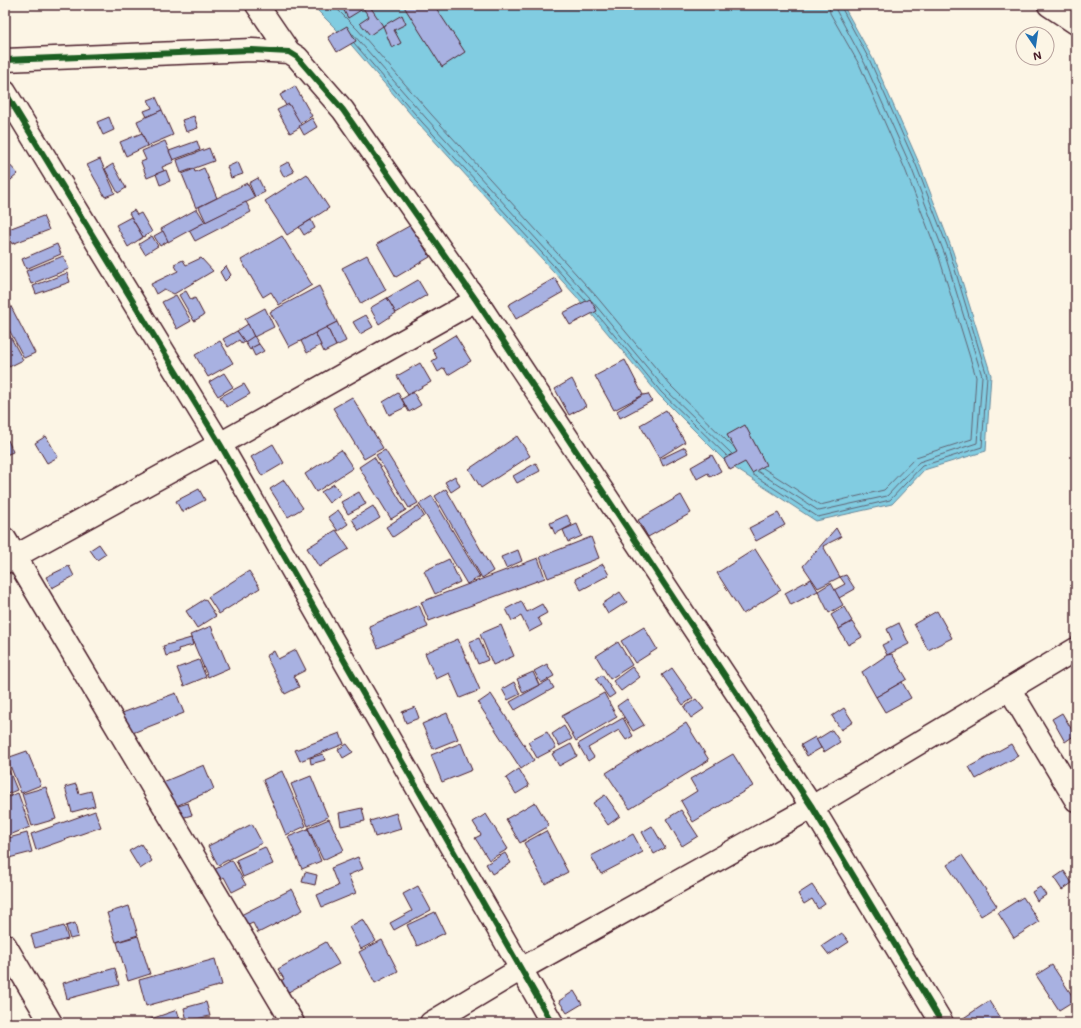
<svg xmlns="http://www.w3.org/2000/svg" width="1081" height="1028" viewBox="0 0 1081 1028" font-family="Mali,sans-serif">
  <rect width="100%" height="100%" fill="#fcf5e5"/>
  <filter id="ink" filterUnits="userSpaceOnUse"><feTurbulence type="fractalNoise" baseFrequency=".025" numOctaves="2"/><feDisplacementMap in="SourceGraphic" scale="8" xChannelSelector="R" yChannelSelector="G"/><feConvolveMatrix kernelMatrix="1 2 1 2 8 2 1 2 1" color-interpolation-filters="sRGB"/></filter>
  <g filter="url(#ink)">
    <!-- water -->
    <path fill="#81cce1" stroke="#6b8798" d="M312,5H843L873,59L919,163L953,252L991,375L986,451L924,470L892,504L816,521L727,463L659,395L585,306L419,124L347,40Z"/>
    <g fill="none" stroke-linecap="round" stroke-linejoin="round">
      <!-- shore -->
      <g stroke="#606474" stroke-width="1">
        <path d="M333,5L358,30L431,114L596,296L670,385L732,446"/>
        <path d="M353,34L426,118L590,298"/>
        <path d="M354,43L422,122L585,300"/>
        <path d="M592,301L665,389L732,454"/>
        <path d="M596,313L661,392L727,456"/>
        <path d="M763,468L820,505L884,490L916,457L972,439L976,377L939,257L905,169L860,66L830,13L829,5"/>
        <path d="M757,471L819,511L887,496L919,462L977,443L982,376L945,255L911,167L865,64L836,10L835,5"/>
        <path d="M752,474L818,517L890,500L922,466L982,447L987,376L950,253L916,165L870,61L840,5"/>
      </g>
    </g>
    <!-- building -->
    <g fill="#a8b1e1" stroke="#4a1f2b">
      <path d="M341,5H358L361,10L348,18Z"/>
      <path d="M361,5H369L383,26L370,35L360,23L369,17Z"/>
      <path d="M403,5H434L465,52L442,67Z"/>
      <path d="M402,15L406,24L394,30L401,43L392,48L383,26Z"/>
      <path d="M347,26L356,41L337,52L328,37Z"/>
      <path d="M295,86L312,116L297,125L280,95Z"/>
      <path d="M156,97L162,110L147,117L144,111L152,108L148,100Z"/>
      <path d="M289,104L302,126L290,133L277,110Z"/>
      <path d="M162,110L173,135L147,146L137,121Z"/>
      <path d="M194,116L198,128L186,132L182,120Z"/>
      <path d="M109,117L114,130L103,135L97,122Z"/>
      <path d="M312,118L317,127L304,135L299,126Z"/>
      <path d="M142,133L147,146L126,156L120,142Z"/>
      <path d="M165,141L174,162L162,167L164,171L147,178L141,162L146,160L142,151Z"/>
      <path d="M197,141L200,150L173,160L169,151Z"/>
      <path d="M209,148L214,161L181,173L177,160Z"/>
      <path d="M100,159L115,193L105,197L87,165Z"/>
      <path d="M7,162L18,174L5,185V163Z"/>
      <path d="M238,162L243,174L231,178L227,167Z"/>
      <path d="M288,162L294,172L284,177L279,167Z"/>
      <path d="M113,164L126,188L118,193L105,169Z"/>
      <path d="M204,168L217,198L196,208L182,174L194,169L195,172Z"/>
      <path d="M166,170L170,181L160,185L156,174Z"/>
      <path d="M307,174L329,208L287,235L265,201Z"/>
      <path d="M258,178L265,192L255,197L249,183Z"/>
      <path d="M247,183L255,198L206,222L199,207Z"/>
      <path d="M246,202L251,212L195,241L189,230Z"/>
      <path d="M197,209L205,222L168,242L161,229Z"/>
      <path d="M134,210L137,215L141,213L152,232L143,237L129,213Z"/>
      <path d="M43,216L49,230L12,244L6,230Z"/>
      <path d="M131,217L143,237L128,247L116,225Z"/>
      <path d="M311,220L315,228L304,235L299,227Z"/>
      <path d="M411,225L430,257L396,277L377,244Z"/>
      <path d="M163,231L168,241L160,246L154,236Z"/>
      <path d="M152,236L158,246L145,254L139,244Z"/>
      <path d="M282,236L312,285L279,305L271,292L263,297L241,260Z"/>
      <path d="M57,244L61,254L26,269L22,259Z"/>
      <path d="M367,255L386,290L361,304L342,268Z"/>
      <path d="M63,256L69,269L31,284L26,271Z"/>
      <path d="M201,258L213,271L174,294L164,289L156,294L151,284L178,271L174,264L183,260L186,265Z"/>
      <path d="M226,266L231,275L225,281L220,272Z"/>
      <path d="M67,273L70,282L36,294L33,286Z"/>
      <path d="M555,278L563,292L516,319L508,305Z"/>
      <path d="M418,280L427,295L396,313L387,298Z"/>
      <path d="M319,286L337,322L289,347L270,312Z"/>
      <path d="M186,291L191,300L195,298L204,315L194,321L179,295Z"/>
      <path d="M5,295L35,353L24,358L5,322Z"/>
      <path d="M176,295L191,321L177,329L162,302Z"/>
      <path d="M387,298L396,313L379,324L370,308Z"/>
      <path d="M590,299L597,311L570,325L563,313Z"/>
      <path d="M265,308L274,327L254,337L245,319Z"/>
      <path d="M366,315L373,327L360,334L353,322Z"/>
      <path d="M337,322L346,341L336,346L327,327Z"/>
      <path d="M248,324L254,337L245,342L237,331Z"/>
      <path d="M5,327L23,360L9,367L5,358Z"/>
      <path d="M327,327L336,346L324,352L315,333Z"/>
      <path d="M237,331L245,342L242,344L239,340L228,347L223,339Z"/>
      <path d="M315,333L321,345L307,353L301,341Z"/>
      <path d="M455,335L471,361L448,375L444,368L438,372L432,361L437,358L432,349Z"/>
      <path d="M254,336L259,344L250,350L245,342Z"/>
      <path d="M220,341L233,363L208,377L195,355Z"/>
      <path d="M259,344L264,351L255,356L251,348Z"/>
      <path d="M625,360L643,395L614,410L595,376Z"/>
      <path d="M420,363L431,382L408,395L397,376Z"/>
      <path d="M224,373L233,387L218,396L209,382Z"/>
      <path d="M572,379L586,406L569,415L555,389Z"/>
      <path d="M244,384L250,394L227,407L220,397Z"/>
      <path d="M413,392L421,405L409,412L402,399Z"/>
      <path d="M398,393L406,407L389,415L383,402Z"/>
      <path d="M648,394L652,401L620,418L617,411L643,395Z"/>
      <path d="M352,397L383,448L364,459L333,408Z"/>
      <path d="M666,410L685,442L659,458L640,425Z"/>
      <path d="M745,425L766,465L752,473L745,462L730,470L724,459L737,452L727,435Z"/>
      <path d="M46,436L58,457L47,463L35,443Z"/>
      <path d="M517,436L530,456L481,488L469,469Z"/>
      <path d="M8,440L13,452L6,455L5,441Z"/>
      <path d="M273,444L284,463L262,476L251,457Z"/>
      <path d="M685,447L688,453L663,466L660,459Z"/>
      <path d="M341,450L353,468L316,492L305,474Z"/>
      <path d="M385,450L418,503L409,508L376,455Z"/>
      <path d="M712,455L721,471L710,477L708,473L697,479L691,467Z"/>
      <path d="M374,457L406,510L391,519L359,467Z"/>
      <path d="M536,463L540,471L517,483L513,476Z"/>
      <path d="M455,476L460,486L451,492L445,482Z"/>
      <path d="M284,480L303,508L288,517L270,489Z"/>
      <path d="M334,484L341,494L329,503L321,492Z"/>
      <path d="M199,489L205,500L182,512L176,501Z"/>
      <path d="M446,489L493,571L482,578L435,496Z"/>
      <path d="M359,492L366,504L348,514L341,502Z"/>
      <path d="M681,495L691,513L648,537L638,520Z"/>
      <path d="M432,496L480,577L467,584L419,504Z"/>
      <path d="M373,506L380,518L359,531L352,519Z"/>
      <path d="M418,506L424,516L393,537L386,527Z"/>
      <path d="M338,510L348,524L338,531L328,517Z"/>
      <path d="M778,513L785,525L756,541L749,528Z"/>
      <path d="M567,515L572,525L555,534L550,523Z"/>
      <path d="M577,524L582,536L568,542L563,530Z"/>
      <path d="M836,528L841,537L823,546L840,577L818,588L803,566Z"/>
      <path d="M336,530L349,549L319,567L307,548Z"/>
      <path d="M591,537L599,558L548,578L540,557Z"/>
      <path d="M99,544L106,554L97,560L90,550Z"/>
      <path d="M755,549L781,590L743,614L717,573Z"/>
      <path d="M518,550L522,561L506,568L501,557Z"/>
      <path d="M538,558L545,578L429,621L421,602Z"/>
      <path d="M449,559L460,582L435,594L424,571Z"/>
      <path d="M603,564L609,575L581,590L575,579Z"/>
      <path d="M69,566L74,576L52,588L46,577Z"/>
      <path d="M249,571L260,588L219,614L208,597Z"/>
      <path d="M846,575L855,589L839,598L834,590L845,584L840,577Z"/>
      <path d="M811,579L818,591L791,605L785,593Z"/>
      <path d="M831,583L843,605L829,613L818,591Z"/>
      <path d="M620,592L627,602L608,614L602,604Z"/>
      <path d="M205,599L216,616L197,628L186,611Z"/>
      <path d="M521,601L527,612L542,604L547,613L538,618L542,625L529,632L521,616L512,621L506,609Z"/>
      <path d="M419,605L428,627L378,648L369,626Z"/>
      <path d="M844,607L852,621L839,629L831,615Z"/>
      <path d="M937,611L952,638L928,650L914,624Z"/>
      <path d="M852,622L862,637L848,645L839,629Z"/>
      <path d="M899,623L909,644L887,655L882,645L892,640L887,629Z"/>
      <path d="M501,625L514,656L493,665L480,634Z"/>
      <path d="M211,626L229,668L208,677L190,635Z"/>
      <path d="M644,627L657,649L635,663L621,641Z"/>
      <path d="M191,638L193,645L178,649L179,652L166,656L163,646Z"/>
      <path d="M479,638L488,660L478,664L469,642Z"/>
      <path d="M458,639L480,690L460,698L449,673L436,679L425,653Z"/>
      <path d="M618,642L632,665L610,679L596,656Z"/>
      <path d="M296,650L306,670L294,676L299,687L285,694L266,656L274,651L278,659Z"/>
      <path d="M892,654L907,679L876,697L862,672L887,655Z"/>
      <path d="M199,660L206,677L184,686L177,668Z"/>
      <path d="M547,664L554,676L541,683L534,671Z"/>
      <path d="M632,667L640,677L621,691L613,681Z"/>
      <path d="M672,668L693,698L683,705L662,675Z"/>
      <path d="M533,672L539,685L523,693L517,679Z"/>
      <path d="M602,675L615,694L609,698L596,679Z"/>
      <path d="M549,680L554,688L515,710L510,702Z"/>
      <path d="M514,682L520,694L508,700L502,689Z"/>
      <path d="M902,682L911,698L885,712L876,697Z"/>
      <path d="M176,693L184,713L130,734L122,713Z"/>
      <path d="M604,693L617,717L576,741L562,716Z"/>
      <path d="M491,694L534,760L521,769L478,703Z"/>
      <path d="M627,699L644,725L633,731L617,706Z"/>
      <path d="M696,699L704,709L691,718L684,707Z"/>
      <path d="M415,707L419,718L406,723L402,712Z"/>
      <path d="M844,708L853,722L841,730L832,716Z"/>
      <path d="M447,713L458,739L433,749L422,724Z"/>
      <path d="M1062,713L1075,735L1065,742L1052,719Z"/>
      <path d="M623,718L633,736L626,740L619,730L588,748L594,757L588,761L578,744Z"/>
      <path d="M686,723L709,760L630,809L606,773Z"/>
      <path d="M564,726L572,739L559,746L552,734Z"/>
      <path d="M832,730L840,742L824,752L816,740Z"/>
      <path d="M547,732L556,748L537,758L528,742Z"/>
      <path d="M340,733L344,744L300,761L295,750Z"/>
      <path d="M815,737L821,748L807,756L801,745Z"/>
      <path d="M461,743L472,770L442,782L431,755Z"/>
      <path d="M347,744L353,752L343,758L338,749Z"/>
      <path d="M571,744L577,756L559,766L552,754Z"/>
      <path d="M1011,744L1018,756L976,779L969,767Z"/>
      <path d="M27,751L41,785L21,793L7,758Z"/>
      <path d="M323,754L325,760L311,764L310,758Z"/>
      <path d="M733,754L753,786L693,822L681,801L697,791L690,779Z"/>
      <path d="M5,761L17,790L5,795Z"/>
      <path d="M204,765L214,789L174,807L163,782Z"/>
      <path d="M519,769L529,786L516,794L506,778Z"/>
      <path d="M282,771L306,826L286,835L263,780Z"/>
      <path d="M311,776L328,817L308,826L291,784Z"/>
      <path d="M76,784L79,794L91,791L95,806L72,812L65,787Z"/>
      <path d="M46,787L56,819L32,826L22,794Z"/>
      <path d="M18,793L30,827L7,836L5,831V798Z"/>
      <path d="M605,795L620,816L608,825L593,803Z"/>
      <path d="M535,802L549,826L520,843L506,819Z"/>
      <path d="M188,803L192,815L178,819L175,807Z"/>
      <path d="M362,808L365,821L341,826L339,813Z"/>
      <path d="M681,810L698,836L682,846L666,819Z"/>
      <path d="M95,811L101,827L36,850L31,834Z"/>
      <path d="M396,813L401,829L375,837L370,821Z"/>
      <path d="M486,814L508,849L489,860L475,838L481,835L473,822Z"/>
      <path d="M329,819L344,850L323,860L308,828Z"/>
      <path d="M252,824L262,843L218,865L208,846Z"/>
      <path d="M652,826L665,848L654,854L642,832Z"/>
      <path d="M308,829L321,861L302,869L288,837Z"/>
      <path d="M546,831L568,872L545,884L524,843Z"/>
      <path d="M27,833L32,852L5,859V839Z"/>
      <path d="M633,834L643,852L601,874L591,856Z"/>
      <path d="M141,844L152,861L140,869L129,851Z"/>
      <path d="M265,847L273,864L243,877L236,860Z"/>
      <path d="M505,853L511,863L492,874L486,864Z"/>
      <path d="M962,855L997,906L981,916L947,865Z"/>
      <path d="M358,857L363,869L348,875L356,893L322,907L317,895L338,886L331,868Z"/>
      <path d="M232,860L246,885L232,892L224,877L219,880L214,870Z"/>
      <path d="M1064,871L1072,883L1062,890L1054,878Z"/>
      <path d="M305,872L317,875L315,885L302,882Z"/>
      <path d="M812,885L825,904L818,909L812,899L804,904L798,894Z"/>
      <path d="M418,886L431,910L394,930L390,923L412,911L403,894Z"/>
      <path d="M1040,887L1046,895L1037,901L1032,892Z"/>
      <path d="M292,889L303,910L258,933L253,923L243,927L237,917Z"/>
      <path d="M1023,897L1039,922L1014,938L998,913Z"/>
      <path d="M129,906L138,935L116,942L107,913Z"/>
      <path d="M435,912L445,933L417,946L407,925Z"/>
      <path d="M363,919L376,941L361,949L349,927Z"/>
      <path d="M75,923L78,937L70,939L66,926Z"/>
      <path d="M64,926L68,939L35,948L31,935Z"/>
      <path d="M842,933L849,942L829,955L822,946Z"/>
      <path d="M138,936L150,974L128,981L117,942Z"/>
      <path d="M382,940L398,971L375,983L359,952Z"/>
      <path d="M326,942L339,964L283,995L276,984L284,979L278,969Z"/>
      <path d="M215,959L222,985L146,1006L139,980Z"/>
      <path d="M1052,965L1075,1000L1059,1010L1036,975Z"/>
      <path d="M115,968L119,985L67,999L63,983Z"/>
      <path d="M574,991L582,1004L567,1013L559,1001Z"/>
      <path d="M989,1001L1003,1023H956Z"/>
      <path d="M206,1002L210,1016L187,1021L184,1008Z"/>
      <path d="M177,1010L181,1023H149L148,1020Z"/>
    </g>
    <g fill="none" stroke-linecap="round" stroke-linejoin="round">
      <defs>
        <g id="minor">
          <path d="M257,5L289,52"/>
          <path d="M5,60L252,50L289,52L297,57L343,110L476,300L812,807L942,1023"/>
          <path d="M5,92L220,444L552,1023"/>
          <path d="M5,539L293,1023"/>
          <path d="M5,562L220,444L476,300"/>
          <path d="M1010,690L1076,800"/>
          <path d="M5,945L51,1023"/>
          <path d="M431,1023L521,969L812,807L1076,649"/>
        </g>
        <path id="trunk" d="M1049,5L1076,23"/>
      </defs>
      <!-- minor casing -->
      <use href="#minor" stroke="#4a1f2b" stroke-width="25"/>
      <!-- trunk casing -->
      <use href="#trunk" stroke="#4a1f2b" stroke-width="25"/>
      <!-- minor -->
      <use href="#minor" stroke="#fcf5e5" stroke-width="22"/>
      <!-- trunk -->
      <use href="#trunk" stroke="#fcf5e5" stroke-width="22"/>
      <defs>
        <g id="cycleway">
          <path d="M5,60L252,50L289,52L297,57L343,110L476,300L812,807L942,1023"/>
          <path d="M5,92L220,444L552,1023"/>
        </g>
      </defs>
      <!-- cycleway casing -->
      <use href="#cycleway" stroke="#fcf5e5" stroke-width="8"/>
      <!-- cycleway -->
      <use href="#cycleway" stroke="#1b5e20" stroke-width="6"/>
    </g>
  </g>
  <!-- margin -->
  <rect width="1081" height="1028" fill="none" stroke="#fcf5e5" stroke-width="20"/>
  <rect x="10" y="10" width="1061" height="1008" fill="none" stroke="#4a1f2b" stroke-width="1.5" filter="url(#ink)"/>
  <!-- north arrow -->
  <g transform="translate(1035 46) rotate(167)"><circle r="19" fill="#fcf5e5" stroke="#b59f9b"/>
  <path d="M0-3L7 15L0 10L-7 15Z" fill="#1f6fb2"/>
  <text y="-6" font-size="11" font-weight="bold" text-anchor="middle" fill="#4a1f2b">N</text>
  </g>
</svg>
